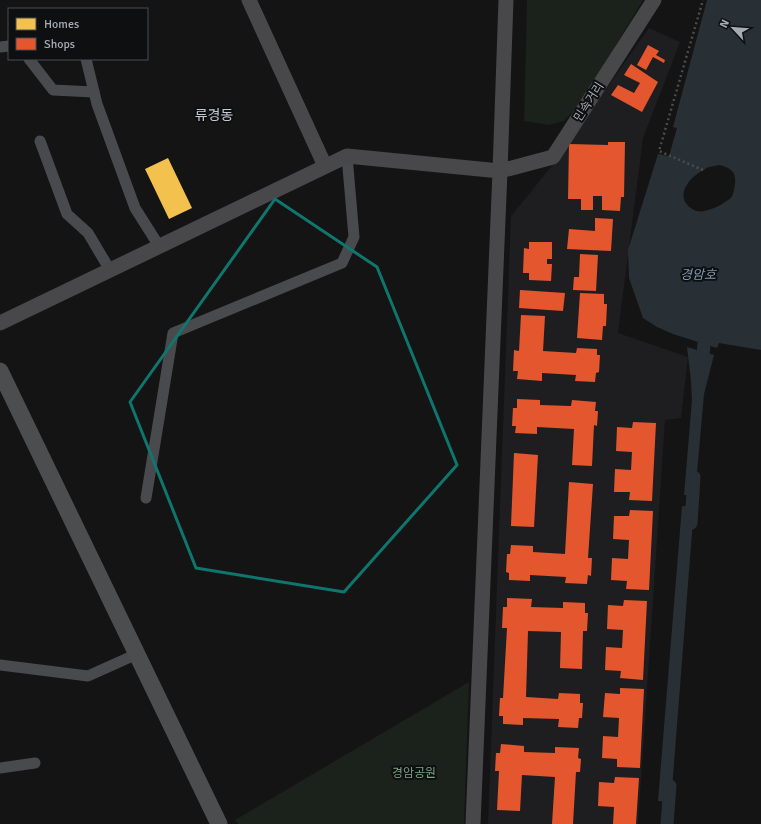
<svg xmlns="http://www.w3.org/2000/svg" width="761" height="824" viewBox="0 0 761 824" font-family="Signika,'Noto Sans KR',sans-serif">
  <rect width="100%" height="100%" fill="#141414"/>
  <!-- built -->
  <path fill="#1e1e20" d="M649,28L680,42L643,138L618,333L688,357L681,418L665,420L638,824H488L511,216L551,167Z"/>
  <!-- green -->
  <g fill="#1b211b">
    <path d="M527,0H643L582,101L564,121L549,125L524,121Z"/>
    <path d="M469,682L464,824H238L235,820Z"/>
  </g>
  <!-- water -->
  <g fill="#283035" fill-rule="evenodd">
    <path d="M707,0H761V350L719,343L717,348L673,334L657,327L643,318L629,278L628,250L658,154L669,156L677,128L673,127ZM720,165C735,169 737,175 734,190C733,194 732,198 728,200C721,206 702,215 694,210C672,198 689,177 705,169C709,166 715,166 720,165Z"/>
    <path d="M687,347L714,355L704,394L695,495H684L692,400L691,381Z"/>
    <path d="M682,506L694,507L671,802L658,801Z"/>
  </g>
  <!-- homes -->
  <path fill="#f2c14e" d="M168,158L192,208L169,219L145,169Z"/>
  <!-- shops -->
  <g fill="#e4572e">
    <path d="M648,45L659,51L656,55L665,60L664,63L653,57L646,70L637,65Z"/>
    <path d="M631,64L658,82L642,112L611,95L618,85L634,93L640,83L624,75Z"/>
    <path d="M608,142H625L624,197H621L620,211L602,210V196H593V210H581V199H568L569,144L608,145Z"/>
    <path d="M595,218L613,219L611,251L567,249L569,229L595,231Z"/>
    <path d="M529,242H552V259H547V264H552L551,281L529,280V273H523L524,248L529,249Z"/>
    <path d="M580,254L598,255L596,291L573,290L574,277H579Z"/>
    <path d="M520,290L565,293L563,311L519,308Z"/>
    <path d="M580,293L604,294V304H607L606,326H603L602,340L577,338Z"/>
    <path d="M521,315L545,316L543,351L576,353L577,348L597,349V355H600L599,372L596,373L595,382L575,381L576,375L542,373V381L517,379L518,371H513L514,350L519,351Z"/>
    <path d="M517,399L540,400V405L571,406L572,400L596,402L595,411H598L597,426L594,425L592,466L572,465L574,429L537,427V434L515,433L516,426H512L513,408H517Z"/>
    <path d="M633,422L656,423L652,501L629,500L630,492H614L615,469L631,470L632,452L616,451L617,427L632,428Z"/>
    <path d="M514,453L538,455L534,527L511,526Z"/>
    <path d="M569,482L593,484L588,558H592L591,576L588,575L587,584L565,583L566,577L530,575V581L509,580V573L506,572L507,554H510L511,545L533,546V552L565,554Z"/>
    <path d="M630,510L653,511L649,590L626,589L627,581L611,580L612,558L628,559L629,540L613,539L614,516H629Z"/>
    <path d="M507,598L532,599L531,607L563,608V602L585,603V613H588L587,631H583L582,669L560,668L561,632L528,631L526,697L558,699L559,693L580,694V703H583L582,718H579L578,728L558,727L559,719L523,718V725L503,724V716H499L500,698H503L507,628H502L503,607H507Z"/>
    <path d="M624,600L647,601L643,680L620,678L621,671L605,670L606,647L622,648L623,630L607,629L608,605L623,606Z"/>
    <path d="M620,688L644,689L640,768L617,767V759L602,758L603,736L618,737L619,718L603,717L605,693L620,694Z"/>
    <path d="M501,744L524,746V752L555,753V747L579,748L578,758L581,759L580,772H576L573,824H552L555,777L522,775L520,811L497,810L499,771H495L496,753H500Z"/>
    <path d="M615,777L639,778L636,824H613L614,807L598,806L599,782L614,783Z"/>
  </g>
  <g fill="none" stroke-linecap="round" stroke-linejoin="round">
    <!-- canal -->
    <g stroke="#283035" stroke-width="13">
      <path d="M702,370L704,344"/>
      <path d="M691,523L694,477"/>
      <path d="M667,824L670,786"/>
    </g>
    <!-- path -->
    <path stroke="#4a4c4f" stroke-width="2.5" stroke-dasharray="2 3" stroke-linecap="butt" d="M703,170L659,151L703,0"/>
    <!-- street -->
    <g stroke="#494a4d" stroke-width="11">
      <path d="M0,47L9,46"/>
      <path d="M29,59L53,90L94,92"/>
      <path d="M86,59L97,104L135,208L159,246"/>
      <path d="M40,141L67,214L88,233L110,270"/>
      <path d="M146,498L173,333L342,263L354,237L347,156"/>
      <path d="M0,665L88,676L137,654"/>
      <path d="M0,768L35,763"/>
    </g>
    <!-- secondary -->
    <g stroke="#48484b" stroke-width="15">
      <path d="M249,0L325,166"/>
      <path d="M0,323L347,156L500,171L553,157L654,0"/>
      <path d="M473,824L500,171L506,0"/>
    </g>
    <!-- primary -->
    <path stroke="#4b4d4f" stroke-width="17" d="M0,371L219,824"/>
  </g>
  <!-- marked area -->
  <path fill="none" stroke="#0f766e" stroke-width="3" stroke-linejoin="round" d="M275,199L377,267L457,465L344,592L196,568L130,402Z"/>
  <g text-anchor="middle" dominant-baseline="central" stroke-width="4" stroke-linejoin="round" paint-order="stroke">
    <!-- street labels -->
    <g font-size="12" fill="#a5abb5" stroke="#0e0f10">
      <text transform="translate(589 102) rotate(-57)">민속거리</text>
    </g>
    <!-- park labels -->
    <g font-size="12" fill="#7da07d" stroke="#0e0f10">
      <text x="414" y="773">경암공원</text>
    </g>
    <!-- water labels -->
    <g font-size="13" font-style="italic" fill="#7d9ab0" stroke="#0e0f10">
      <text x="698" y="275">경암호</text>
    </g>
    <!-- quarter labels -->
    <g font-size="14" fill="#c6cad1" stroke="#0e0f10">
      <text x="214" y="115">류경동</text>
    </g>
  </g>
  <!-- legend -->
  <rect x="8" y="8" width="140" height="52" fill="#0e0f10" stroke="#4a4d52"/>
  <rect x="16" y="18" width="20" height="12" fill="#f2c14e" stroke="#4a4d52"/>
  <text x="44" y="28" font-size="12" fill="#a5abb5">Homes</text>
  <rect x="16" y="38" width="20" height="12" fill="#e4572e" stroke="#4a4d52"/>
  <text x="44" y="48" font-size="12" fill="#a5abb5">Shops</text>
  <!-- north arrow -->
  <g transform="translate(733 28) rotate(296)" stroke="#0e0f10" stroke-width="3" paint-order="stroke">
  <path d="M0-3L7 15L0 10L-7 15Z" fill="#a5abb5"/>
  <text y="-6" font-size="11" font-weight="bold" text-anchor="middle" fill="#a5abb5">N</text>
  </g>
</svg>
